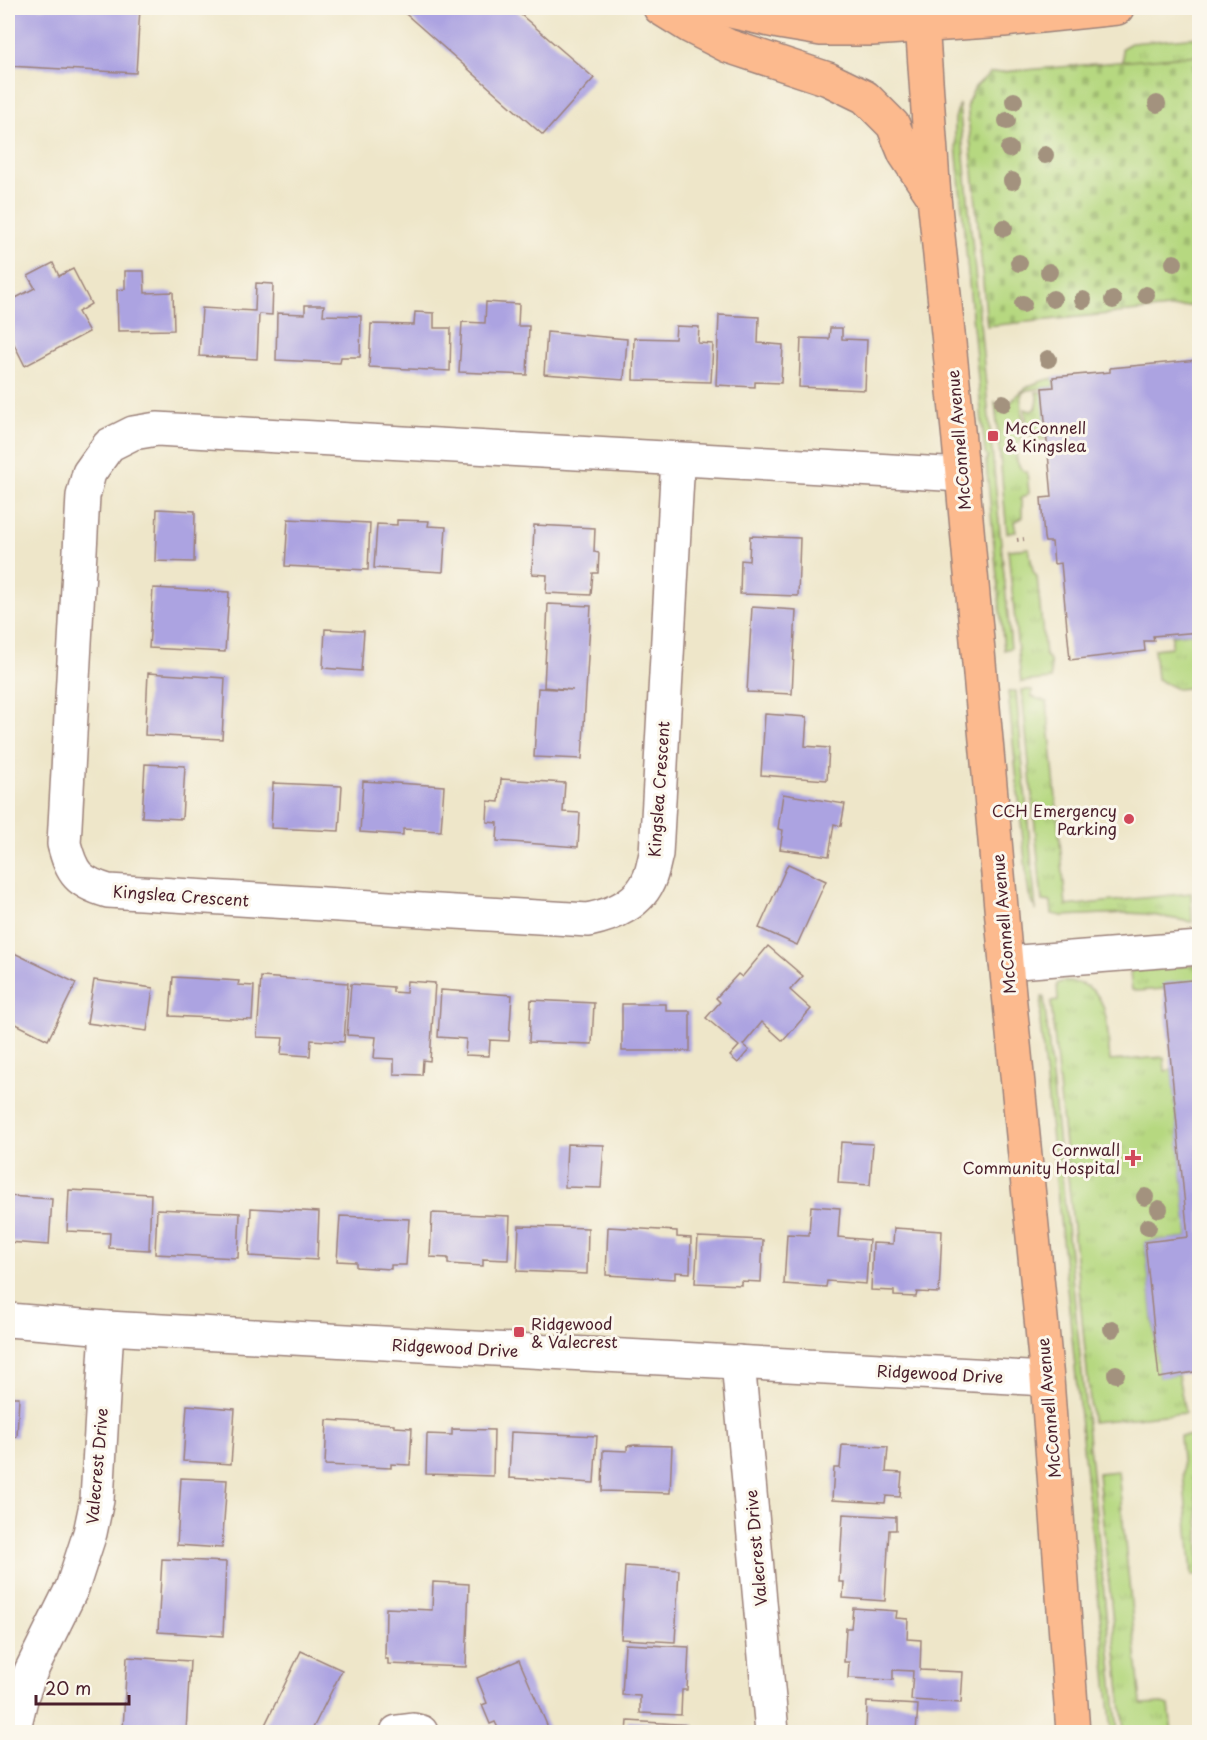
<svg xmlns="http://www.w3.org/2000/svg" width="1207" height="1740" viewBox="0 0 1207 1740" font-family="'Playpen Sans',sans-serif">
  <defs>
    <pattern id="grass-tufts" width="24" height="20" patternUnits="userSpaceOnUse" patternTransform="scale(1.5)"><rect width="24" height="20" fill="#b6d880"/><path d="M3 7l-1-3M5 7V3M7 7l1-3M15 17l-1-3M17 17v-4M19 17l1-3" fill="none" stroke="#9eb96f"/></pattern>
    <pattern id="cemetery-stones" width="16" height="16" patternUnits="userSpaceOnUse" patternTransform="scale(1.5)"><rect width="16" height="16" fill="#b6d880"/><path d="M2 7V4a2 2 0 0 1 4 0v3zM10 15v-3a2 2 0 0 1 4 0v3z" fill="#9eb96f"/></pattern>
  </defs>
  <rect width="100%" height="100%" fill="#fbf7ec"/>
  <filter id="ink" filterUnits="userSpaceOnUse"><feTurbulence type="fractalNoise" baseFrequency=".0167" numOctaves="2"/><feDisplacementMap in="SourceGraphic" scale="12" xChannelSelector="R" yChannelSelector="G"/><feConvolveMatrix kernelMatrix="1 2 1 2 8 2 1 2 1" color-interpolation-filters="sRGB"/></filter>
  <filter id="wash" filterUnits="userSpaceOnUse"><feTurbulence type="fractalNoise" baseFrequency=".008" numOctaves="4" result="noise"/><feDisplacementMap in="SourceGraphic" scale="24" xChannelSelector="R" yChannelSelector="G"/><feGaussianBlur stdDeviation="1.35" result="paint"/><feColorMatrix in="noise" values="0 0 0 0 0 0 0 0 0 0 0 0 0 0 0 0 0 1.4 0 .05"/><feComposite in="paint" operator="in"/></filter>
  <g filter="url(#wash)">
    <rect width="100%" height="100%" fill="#eee6c9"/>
    <!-- grass -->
    <g fill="url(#grass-tufts)" stroke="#807c56" stroke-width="1.5">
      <path d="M1199,37V55L1123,62L1122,48L1131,43Z"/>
      <path d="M959,104L1011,648L1004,650L986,461L988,457L985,453L955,134V119Z"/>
      <path d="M1054,378V387L1027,390L1022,393C1018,408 1028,425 1022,439C1021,442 1017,444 1016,447C1016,458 1016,468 1027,472L1029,493L1020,499L1022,503V518L1014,522L1016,532L1007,533L995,402L1003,410L1006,409C1020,389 1030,383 1054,378Z"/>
      <path d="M1036,392H1043L1047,439L1031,441L1032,436L1027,429L1025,409L1031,411L1036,408L1038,400Z"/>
      <path d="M1029,548L1033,571L1037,577L1045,655L1050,660L1051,679L1021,682L1008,550Z"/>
      <path d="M1199,632V687L1177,689L1157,679L1154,649L1172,647V635Z"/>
      <path d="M1022,690H1032V697L1047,702L1066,906L1191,893L1192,922L1146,914L1127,913L1062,916L1052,914L1051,902L1042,901Z"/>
      <path d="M1016,691L1036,911L1029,894L1027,880L1008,692Z"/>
      <path d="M1199,965V986L1138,991L1132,990L1130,973L1134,970Z"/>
      <path d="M1061,982C1112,979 1106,1025 1110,1061L1164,1057L1165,1071L1172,1070L1188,1237L1145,1242L1159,1377L1178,1375L1185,1413L1092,1422L1051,1002L1058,1001L1057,984Z"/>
      <path d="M1042,997H1044L1118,1732H1112L1040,1022Z"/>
      <path d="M1180,1436H1191L1199,1530V1575L1192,1576Z"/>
      <path d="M1118,1471L1141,1704L1163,1703L1169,1705L1172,1732H1124L1098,1473Z"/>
    </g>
    <!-- cemetery -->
    <path fill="url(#cemetery-stones)" stroke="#807c56" stroke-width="1.5" d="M1199,55V305L987,326L967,104L975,87L990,73Z"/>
    <g id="blocks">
      <!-- building -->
      <g fill="#aca3e1">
        <path d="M8,8H140L136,73L8,66Z"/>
        <path d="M399,8H513L594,78L543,135Z"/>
        <path d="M53,263L59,276L73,269L91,304L78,312L89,332L25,366L8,332V302L35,288L28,276Z"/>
        <path d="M125,271H144L145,293L173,292L174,330L118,331L117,290L125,289Z"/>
        <path d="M256,283L273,284L272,315L259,314L257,359L199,356L202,308L255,311Z"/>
        <path d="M486,302L519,304L518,326H529L527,375L459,372L462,322L485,323Z"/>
        <path d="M305,305H324L323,315L361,316L360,357H341L340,363L276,360L277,313L305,314Z"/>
        <path d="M415,312L434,313V328H451L450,371L369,367L371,324L414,325Z"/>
        <path d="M719,315L759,317L758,343L783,345L781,383L755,382V387L716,385Z"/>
        <path d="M676,326L699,327L698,343L713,344L711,382L633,380L634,338L675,339Z"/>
        <path d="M830,328H842V339L867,340L865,390L799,387L801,338L829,339Z"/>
        <path d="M547,332L627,339L624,380L544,374Z"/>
        <path d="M1198,360L1200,632L1153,636L1154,641H1144L1145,651L1070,660L1061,563L1054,564L1052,542H1045L1044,538L1041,498L1052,497L1042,388L1054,387L1053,377L1110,372V368Z"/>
        <path d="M157,509L195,511L194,562L155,561Z"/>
        <path d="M288,519L370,523L368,570L285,566Z"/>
        <path d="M397,520L429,521L428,526L446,527L443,572L374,568L377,524L397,525Z"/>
        <path d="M534,525L595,528L594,552L599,553L598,573H593L591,595L546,593L547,575L532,574Z"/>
        <path d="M750,536L800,538L798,596L740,594L741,560L749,561Z"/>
        <path d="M153,588L229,592L225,652L149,648Z"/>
        <path d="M548,604L591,606L582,759L534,757L538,688L573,690L544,687Z"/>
        <path d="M752,607L796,610L792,694L747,692Z"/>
        <path d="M325,629L364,631L361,671L323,668Z"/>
        <path d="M148,673L225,678L222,739L145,735Z"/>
        <path d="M765,714L807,717L805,746L829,748L827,780L761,775Z"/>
        <path d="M145,764L185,766L182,819L142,817Z"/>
        <path d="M501,779L565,783L563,812L580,813L578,847L497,841L498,823L487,822L488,801L499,802Z"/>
        <path d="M363,781L444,786L441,831L403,829V835L360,832Z"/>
        <path d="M273,783L342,786L339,831L271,828Z"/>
        <path d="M783,794L845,804L841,826L834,824L829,856L780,849L783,830L778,829Z"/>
        <path d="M788,864L826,881L797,945L759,928Z"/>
        <path d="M768,946L803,976L790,990L811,1009L783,1041L762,1022L743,1045L749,1050L738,1063L730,1056L739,1046L706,1018L720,1002L716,998L738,974L742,977Z"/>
        <path d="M12,952L76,983L48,1040L8,1020V962Z"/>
        <path d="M173,977L239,981L238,985L254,986L252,1020L170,1016Z"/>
        <path d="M261,977L348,983L344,1042L311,1040L310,1056L281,1054L283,1038L257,1037Z"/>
        <path d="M1200,979V1371L1159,1378L1145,1242L1188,1237L1163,983Z"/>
        <path d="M94,980L153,988L147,1031L87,1023Z"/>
        <path d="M407,981L435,983L430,1061L423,1060L422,1075L394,1074V1059L374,1058L376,1037L347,1035L351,984L393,987V992L406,993Z"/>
        <path d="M441,990L512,995L509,1041L490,1040L489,1056L465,1055L466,1039L438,1037Z"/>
        <path d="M531,1000L594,1003L592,1044L529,1042Z"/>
        <path d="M622,1004H666V1011H690V1051H622Z"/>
        <path d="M841,1142L873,1144L870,1185L838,1183Z"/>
        <path d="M567,1144L604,1145L601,1188L565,1187Z"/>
        <path d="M69,1190L151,1194L149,1250L109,1248L110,1233L67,1231Z"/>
        <path d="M8,1196L52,1199L49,1245L8,1242Z"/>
        <path d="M811,1206L840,1208L838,1237L869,1240L866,1284L827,1281L826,1287L784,1284L787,1234L809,1235Z"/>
        <path d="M251,1208L319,1212L317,1260L249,1256Z"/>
        <path d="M157,1209L240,1213L238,1258L155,1254Z"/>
        <path d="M432,1213L510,1216L508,1260L483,1259V1266L448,1264V1258L430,1257Z"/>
        <path d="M340,1216L409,1219L406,1265H391V1269L356,1267V1262L337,1261Z"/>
        <path d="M519,1226L588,1228L587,1274L517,1271Z"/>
        <path d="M608,1227L677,1231V1237L691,1238L690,1273L675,1272V1279L606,1275Z"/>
        <path d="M894,1228L942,1231L939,1293L917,1292L916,1297L894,1296V1291L871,1290L873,1243L893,1244Z"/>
        <path d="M698,1237L763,1240L761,1282L741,1281V1285L695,1283Z"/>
        <path d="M8,1397H19L17,1437L8,1436Z"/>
        <path d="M187,1405L235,1409L231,1464L183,1461Z"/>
        <path d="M327,1420L394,1424V1427L412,1428L410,1465L391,1464V1468L325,1465Z"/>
        <path d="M452,1429L494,1430L493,1476L426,1474L427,1434L452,1435Z"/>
        <path d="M511,1432L597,1436L594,1483L509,1478Z"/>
        <path d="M635,1445L672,1446L670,1493L602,1491L603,1450L627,1451V1446Z"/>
        <path d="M842,1445L888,1447L886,1472L902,1473L900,1497L886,1496L885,1503L832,1500L834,1468H840Z"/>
        <path d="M181,1478L227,1480L222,1548L177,1545Z"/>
        <path d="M843,1514L896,1517V1530H889L885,1601L843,1598L844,1582H839Z"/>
        <path d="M162,1559L226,1562L223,1636L158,1632Z"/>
        <path d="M625,1566L679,1570L675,1642L621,1639Z"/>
        <path d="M433,1582L469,1584L466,1667L388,1664V1659H385L386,1608L432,1610Z"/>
        <path d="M853,1608L897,1611L896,1618L908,1619L907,1639L921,1640L920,1670L963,1672L961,1703L911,1700L913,1671L893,1670V1680L848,1678L849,1662H844L846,1628H851Z"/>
        <path d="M625,1644L689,1647L687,1690H682L681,1715L640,1713V1696L622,1695Z"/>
        <path d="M301,1651L342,1670L311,1732H275L264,1727Z"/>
        <path d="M127,1657L190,1661L186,1732L123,1729Z"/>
        <path d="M519,1660L550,1732H500L495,1722L490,1724L482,1705L487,1703L477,1678Z"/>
        <path d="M867,1702L918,1705L916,1732H866Z"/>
        <path d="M628,1721L693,1725V1732H627Z"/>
        <path d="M580,1728L581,1732H562V1729Z"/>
      </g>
    </g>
  </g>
  <g filter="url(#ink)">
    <use href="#blocks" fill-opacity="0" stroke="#9c827a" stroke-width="1.5"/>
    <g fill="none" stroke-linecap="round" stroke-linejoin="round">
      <defs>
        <g id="minor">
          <path d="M678,459L656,854C654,861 653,869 650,877C641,903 613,915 588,920L108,891C78,882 72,874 64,844L83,496L89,473L109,445L133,433L157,429L962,475"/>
          <path d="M1006,963L1200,948"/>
          <path d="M8,1320L107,1328L1047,1379"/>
          <path d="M738,1362L772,1732"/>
          <path d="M13,1732L22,1695L31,1671L72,1588L90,1533L97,1500L107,1328"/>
          <path d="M397,1732L413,1730L421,1732"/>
        </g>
        <g id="major">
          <path d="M660,8L689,26L728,46L828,79L865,97L893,125L905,154L933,196"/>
          <path d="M717,8L779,22L821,29H872L1004,20L1117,8"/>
          <path d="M921,8L934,197L959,440L1006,963L1047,1379L1073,1732"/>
        </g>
      </defs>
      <!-- minor casing -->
      <use href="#minor" stroke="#9c827a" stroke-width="36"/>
      <!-- major casing -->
      <use href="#major" stroke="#9c827a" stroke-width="36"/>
      <!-- path -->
      <path stroke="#9c827a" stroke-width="4" stroke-dasharray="1.5 4.5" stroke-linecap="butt" d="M1017,540L1024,539"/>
      <!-- minor -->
      <use href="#minor" stroke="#fff" stroke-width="33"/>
      <!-- major -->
      <use href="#major" stroke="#fcba8e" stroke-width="33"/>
    </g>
    <!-- trees -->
    <g fill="#a3927e">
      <circle cx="1014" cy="101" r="9"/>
      <circle cx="1157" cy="104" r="9"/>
      <circle cx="1007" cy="121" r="9"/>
      <circle cx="1009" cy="149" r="9"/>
      <circle cx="1045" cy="155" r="9"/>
      <circle cx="1012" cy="181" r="9"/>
      <circle cx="1004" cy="228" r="9"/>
      <circle cx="1019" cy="263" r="9"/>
      <circle cx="1174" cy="263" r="9"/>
      <circle cx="1049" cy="272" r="9"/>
      <circle cx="1146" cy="295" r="9"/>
      <circle cx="1053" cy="299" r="9"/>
      <circle cx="1083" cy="300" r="9"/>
      <circle cx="1113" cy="300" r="9"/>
      <circle cx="1023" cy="304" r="9"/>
      <circle cx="1048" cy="359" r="9"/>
      <circle cx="1003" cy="403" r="9"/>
      <circle cx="1145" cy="1197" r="9"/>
      <circle cx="1159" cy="1209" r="9"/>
      <circle cx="1148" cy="1227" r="9"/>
      <circle cx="1112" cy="1329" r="9"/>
      <circle cx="1116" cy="1374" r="9"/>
    </g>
  </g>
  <!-- markers -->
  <g fill="#d1495b" stroke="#fbf7ec" stroke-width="2">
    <rect x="987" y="430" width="12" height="12" rx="3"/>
    <circle cx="1129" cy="819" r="6"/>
    <path d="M1130 1149h6v6h6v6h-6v6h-6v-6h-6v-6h6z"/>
    <rect x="513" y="1326" width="12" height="12" rx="3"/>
  </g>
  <g text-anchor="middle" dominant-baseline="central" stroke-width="6" stroke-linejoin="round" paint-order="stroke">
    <!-- poi labels -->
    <g font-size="16" fill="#4a1f2b" stroke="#fbf7ec" text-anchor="start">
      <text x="1005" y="427">McConnell<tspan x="1005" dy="18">&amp; Kingslea</tspan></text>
      <text x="1117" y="810" text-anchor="end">CCH Emergency<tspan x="1117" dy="18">Parking</tspan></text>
      <text x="1120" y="1149" text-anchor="end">Cornwall<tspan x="1120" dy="18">Community Hospital</tspan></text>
      <text x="531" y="1323">Ridgewood<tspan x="531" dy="18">&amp; Valecrest</tspan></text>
    </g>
    <!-- street labels -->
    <g font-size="16" fill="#4a1f2b" stroke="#fbf7ec">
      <text transform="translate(958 440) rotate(-95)">McConnell Avenue</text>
      <text transform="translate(658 789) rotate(-86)">Kingslea Crescent</text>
      <text transform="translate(181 895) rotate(4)">Kingslea Crescent</text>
      <text transform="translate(1003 924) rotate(-95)">McConnell Avenue</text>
      <text transform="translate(455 1347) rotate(3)">Ridgewood Drive</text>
      <text transform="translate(940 1373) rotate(3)">Ridgewood Drive</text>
      <text transform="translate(1048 1408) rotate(-95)">McConnell Avenue</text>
      <text transform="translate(96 1466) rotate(-85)">Valecrest Drive</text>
      <text transform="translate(755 1548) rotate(-95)">Valecrest Drive</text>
    </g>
  </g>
  <!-- margin -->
  <rect width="1207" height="1740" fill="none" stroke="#fbf7ec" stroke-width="30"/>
  <!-- scale -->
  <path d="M36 1695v9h93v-9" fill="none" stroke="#4a1f2b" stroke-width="3"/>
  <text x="45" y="1695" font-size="18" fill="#4a1f2b" stroke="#fbf7ec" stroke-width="4.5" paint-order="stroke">20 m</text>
</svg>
